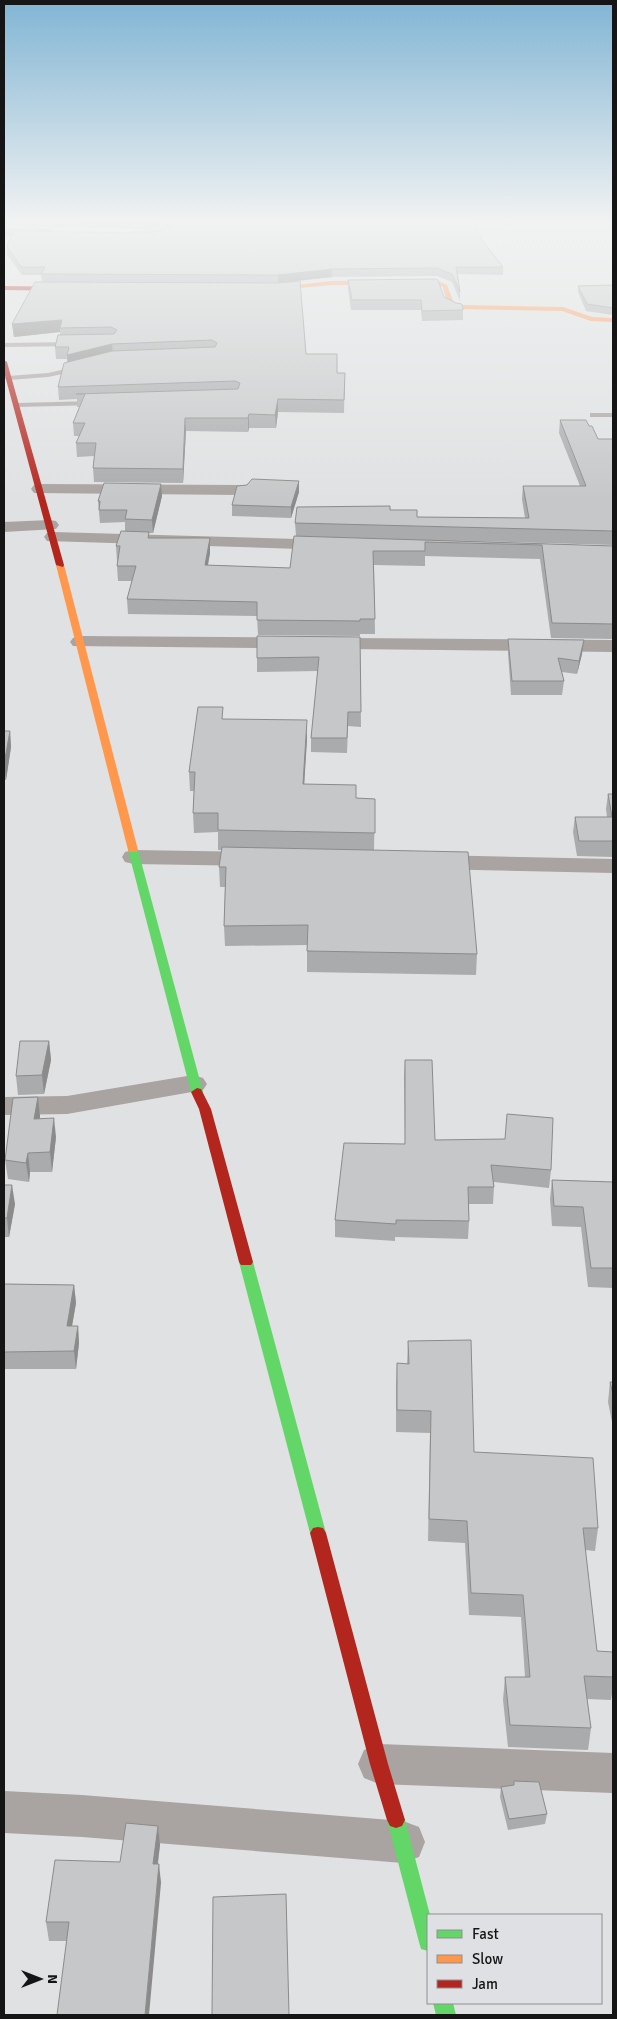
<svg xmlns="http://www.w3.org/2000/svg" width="617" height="2019" viewBox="0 0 617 2019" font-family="Signika,sans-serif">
  <rect width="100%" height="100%" fill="#e0e1e2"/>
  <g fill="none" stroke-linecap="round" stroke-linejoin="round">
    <!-- lane -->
    <g fill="#a9a3a1" fill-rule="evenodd">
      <path d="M73,342L77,344L76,346L4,347V343Z"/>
      <path d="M79,366H82V370L48,377L8,380L4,378L8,376L48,373Z"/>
      <path d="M94,401H97V405L17,407L13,405L17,403Z"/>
      <rect x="590" y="413" width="23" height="4"/>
    </g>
    <!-- street -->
    <g fill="#a9a3a1" fill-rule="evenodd">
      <path d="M165,218H177L169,235L133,239L127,235L133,231L160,229Z"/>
      <path d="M4,228L50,229L56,233L50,237L4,236Z"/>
      <path d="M40,484L241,485L247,486L250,490L247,494L241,495L34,493L31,489L34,485Z"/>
      <path d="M50,520L56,521L59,525L56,529L4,532V522Z"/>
      <path d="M53,532L331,540L337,541L340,545L337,549L331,550L47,541L44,537L47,533Z"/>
      <path d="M80,636L613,640V652L73,646L70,642L73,638Z"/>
      <path d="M134,850L257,852L266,854L269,859L266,864L257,866L134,864L125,862L122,857L125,852Z"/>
      <path d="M433,855L613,859V873L433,869L424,867L421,862L424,857Z"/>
      <path d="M193,1075L203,1078L207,1084L203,1090L67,1114L4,1115V1097L67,1096Z"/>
      <path d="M379,1744L613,1753V1793L379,1784L364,1778L358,1764L364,1750Z"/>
      <path d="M4,1791L82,1795L403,1821L419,1827L425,1842L419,1857L403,1863L82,1837L4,1833Z"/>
    </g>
    <!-- fast -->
    <g fill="#63d668" fill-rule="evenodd">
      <path d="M133,847L138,850L203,1092L201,1095L197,1096L191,1092L128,850Z"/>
      <path d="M246,1257L251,1259L253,1262L326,1533L323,1538L318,1539L313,1538L310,1533L239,1262L241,1259Z"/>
      <path d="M396,1812L402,1814L405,1820L430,1915H428V1951L421,1949L419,1942L387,1820L390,1814Z"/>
      <path d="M433,2003H453L456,2015H436Z"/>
    </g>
    <!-- slow -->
    <g fill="#ff974d" fill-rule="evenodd">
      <path d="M437,280L447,285L453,301L457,305L563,307L592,317L613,318V322L591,321L562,311L456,309L447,302L443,287L436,284L332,285L263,291L260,289L332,281Z"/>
      <path d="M57,563L64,565L138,850L137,852H129L128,850L56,565Z"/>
    </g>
    <!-- jam -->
    <g fill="#b3261e" fill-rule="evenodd">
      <path d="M4,286L70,287L73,289L70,291L4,290Z"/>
      <path d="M4,360L7,362L64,565L63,567L56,565L4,372Z"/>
      <path d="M197,1088L201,1089L211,1109L253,1262L251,1265H241L239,1262L199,1109L191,1092Z"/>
      <path d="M318,1527L323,1528L326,1533L388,1764L405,1820L402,1826L396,1828L390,1826L387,1820L370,1764L310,1533L313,1528Z"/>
    </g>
  </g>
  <!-- wall -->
  <g fill="#aaabac" fill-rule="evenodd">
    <path d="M164,218L159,227L149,229L6,226L5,219Z"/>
    <path d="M170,228L482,240L503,267V275L458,274L460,292V301L452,282L437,276L332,277L278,283L42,282L41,275H22L7,254V246L149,233Z"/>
    <path d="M348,280L444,297L456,303L463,310V320L422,321L421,310H351L348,289Z"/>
    <path d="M35,282L306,354L337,373H345L344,413L278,412L276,428H249L248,432L186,431L183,483L94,482L93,468L94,456L77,457L76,443L79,436H74L73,423L79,407H77V399L59,400L58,387L67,363V359H56L55,347L60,335V332L14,337L12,324Z"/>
    <path d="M613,285V315L586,311L578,292V286Z"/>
    <path d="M560,420L589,426L598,439H613V639L551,638L540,559L425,556V566L374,565L375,634H360V636L258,635L257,616L128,614L127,599L132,581H118L117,566L118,561H117L116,546L125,531V522L100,523L98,501L161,484L162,496L153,533H149V538L210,553L208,565L290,568L296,536L295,523L390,510L417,517L525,518L522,499L523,486H580L559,433ZM434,540L613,545V546Z"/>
    <path d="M299,481V492L291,518L232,516V505Z"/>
    <path d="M257,636L360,637L361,727L348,726L347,753L311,752V738L318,671L257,672Z"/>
    <path d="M508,639L582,654L577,674L562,672L564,681L562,695H511L508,653Z"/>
    <path d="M223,719L307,739L304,784L356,798L375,799L374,850L477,954L476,975L307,972V945L225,946L224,926L225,887H220L219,867L222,850H218V832L194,833L193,813L194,791H190L189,772Z"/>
    <path d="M4,731H10L11,747L6,780H4Z"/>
    <path d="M608,794H613V858V857L577,856L573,832L575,817H607L606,809Z"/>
    <path d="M49,1041L51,1060L44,1094L18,1095L16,1076Z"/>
    <path d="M405,1060L435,1140L551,1170L549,1188L494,1182V1187L493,1204H469V1221L468,1239L395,1237V1241L335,1237V1220L405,1144L404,1076Z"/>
    <path d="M38,1097L40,1116V1119L56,1137L52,1172H30L29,1182L8,1179L5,1160Z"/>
    <path d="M552,1180L613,1182V1288L588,1287L581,1227L552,1226L550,1199Z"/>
    <path d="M4,1185L15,1204L9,1237H4Z"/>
    <path d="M4,1284L74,1285L76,1303L72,1326H78L79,1343L76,1369H4Z"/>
    <path d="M408,1341L474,1452L598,1528L595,1551L585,1550L597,1651L613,1658V1687L611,1700L587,1699L591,1728L588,1750L508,1747L503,1700L505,1677H525L521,1617L469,1615L465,1543L428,1541L430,1433L396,1432V1386L397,1363L407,1364Z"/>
    <path d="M610,1382H613V1427L608,1402Z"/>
    <path d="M514,1781L547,1814L545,1824L508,1830L500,1797L501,1787L513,1785Z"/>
    <path d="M158,1826L160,1845L158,1864L161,1883L66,1941H49L46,1922L120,1862Z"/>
  </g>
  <!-- shaded-wall -->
  <g fill="#8b8b8c">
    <path d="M159,218H164L159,227L149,229L148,222Z"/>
    <path d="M332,269V277L278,283V275Z"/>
    <path d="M62,320L60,328V332L14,337L12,324Z"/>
    <path d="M112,344L113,356L68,368L67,355Z"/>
    <path d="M278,399V412L276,428L275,415Z"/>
    <path d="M249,414V428L248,432V418Z"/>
    <path d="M185,418L186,431L183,483V469Z"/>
    <path d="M299,481V492L291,518V507Z"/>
    <path d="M161,484L162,496L153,533L152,520Z"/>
    <path d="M210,538V553L205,580V565Z"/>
    <path d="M584,640L582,654L577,674L579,661Z"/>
    <path d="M307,720V739L303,804V784Z"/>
    <path d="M10,731L11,747L6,780L4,764Z"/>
    <path d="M49,1041L51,1060L44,1094L42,1075Z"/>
    <path d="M38,1097L40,1116L37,1138L34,1119Z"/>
    <path d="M54,1118L56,1137L52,1172L50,1152Z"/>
    <path d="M28,1153L30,1172L29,1182L26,1163Z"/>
    <path d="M12,1185L15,1204L9,1237L7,1218Z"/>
    <path d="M74,1285L76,1303L69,1343L67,1326Z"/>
    <path d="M78,1326L79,1343L76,1369L74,1351Z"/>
    <path d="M158,1826L160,1845L155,1883L153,1864Z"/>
    <path d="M159,1864L161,1883L149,2015H145Z"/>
  </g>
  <!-- building -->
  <g fill="#c6c7c8" stroke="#8b8b8c">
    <path d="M5,218H159L158,220L148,222L5,219Z"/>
    <path d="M175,218H474L482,240L503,267H456L460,292L452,274L437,268L332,269L278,275L41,274L45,267H21L7,246L14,231L149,233L170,228Z"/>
    <path d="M435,279L438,280L444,297L456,303L462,304L463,310L422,311L421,300H352L348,280Z"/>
    <path d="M300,281L306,354H337V373H345L344,400L278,399L275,415L249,414L248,418H185L183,469L93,468L96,443H76L85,423H73L85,394H76L238,389L240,383L235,381L58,387L64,363L112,351L215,347L217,343L212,340L112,344L67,355L69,347H55L58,335L114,334L117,330L111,327L60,328L62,320L12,324L35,282L278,283Z"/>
    <path d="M613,285V308L587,304L578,286Z"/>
    <path d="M560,420H586L589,426H592L598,439H613V531L295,523L297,507L390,506V510H417V517L529,518L523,486H586Z"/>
    <path d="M252,479L299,481L291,507L232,505L237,486L247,485Z"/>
    <path d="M104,483L161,484L152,520L125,519L127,510H99L100,501H98Z"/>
    <path d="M121,531L149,532L148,538H210L205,565L290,568L294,536L613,546V624L552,623L542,545L425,542V551H373L375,619H360V621L257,620V602L127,599L136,566H117L120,546H116Z"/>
    <path d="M257,636L360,637L361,712H348L347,738H311L319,657L257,658Z"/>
    <path d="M508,639L584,640L579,661L558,658L564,681H512Z"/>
    <path d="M198,707H223L222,719L307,720L303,784L356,785V798L375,799V833L218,830V813H193L195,772H189Z"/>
    <path d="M4,731H10L4,764Z"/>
    <path d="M608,794H613V841H579L575,817H612Z"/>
    <path d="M222,847L468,852L477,954L307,951L308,925L224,926L226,867H219Z"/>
    <path d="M20,1041H49L42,1075L16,1076Z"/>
    <path d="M405,1060H432L435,1140L505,1139L507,1114L553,1118L551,1170L491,1165L494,1187H468L469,1221L396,1220V1224L335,1220L344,1143L405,1144Z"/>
    <path d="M38,1097L34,1119L54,1118L50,1152L28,1153L26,1163L5,1160L13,1098Z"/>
    <path d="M552,1180L613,1182V1268H591L583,1207L554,1206Z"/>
    <path d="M4,1185H12L7,1218H4Z"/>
    <path d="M4,1284L74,1285L67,1326H78L74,1351L4,1352Z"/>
    <path d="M471,1340L474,1452L593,1458L598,1528H583L597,1651L613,1652V1677L584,1676L591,1728L510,1725L505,1677H530L523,1595L471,1593L467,1521L429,1519L431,1411L397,1410V1363L409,1364L408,1341Z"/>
    <path d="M610,1382H613V1394Z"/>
    <path d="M514,1781L539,1782L547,1814L509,1819L501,1787L514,1785Z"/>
    <path d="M126,1823L158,1826L153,1864H159L145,2015H57L69,1922H46L55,1860L120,1862Z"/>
    <path d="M286,1894L289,2015H212L213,1897Z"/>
  </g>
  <!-- sky -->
  <linearGradient id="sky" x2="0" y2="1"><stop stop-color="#81b5d4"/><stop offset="0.44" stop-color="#f1f2f2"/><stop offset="1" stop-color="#f1f2f2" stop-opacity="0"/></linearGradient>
  <rect width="617" height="501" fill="url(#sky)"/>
  <!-- border -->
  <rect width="617" height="2019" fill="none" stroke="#151516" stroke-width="10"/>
  <!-- legend -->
  <rect x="427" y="1914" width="175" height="90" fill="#dfe0e3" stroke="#8e8f91"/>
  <rect x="437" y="1930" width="25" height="8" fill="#63d668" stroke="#8e8f91"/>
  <text x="472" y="1939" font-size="15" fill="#151516">Fast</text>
  <rect x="437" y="1955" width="25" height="8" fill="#ff974d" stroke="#8e8f91"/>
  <text x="472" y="1964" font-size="15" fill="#151516">Slow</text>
  <rect x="437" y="1980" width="25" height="8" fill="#b3261e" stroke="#8e8f91"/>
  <text x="472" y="1989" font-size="15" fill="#151516">Jam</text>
  <!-- north arrow -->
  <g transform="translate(40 1979) rotate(90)" stroke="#dfe0e3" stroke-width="4" paint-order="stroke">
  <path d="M0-4L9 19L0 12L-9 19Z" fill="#151516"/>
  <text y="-8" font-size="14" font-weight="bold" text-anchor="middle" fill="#151516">N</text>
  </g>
</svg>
